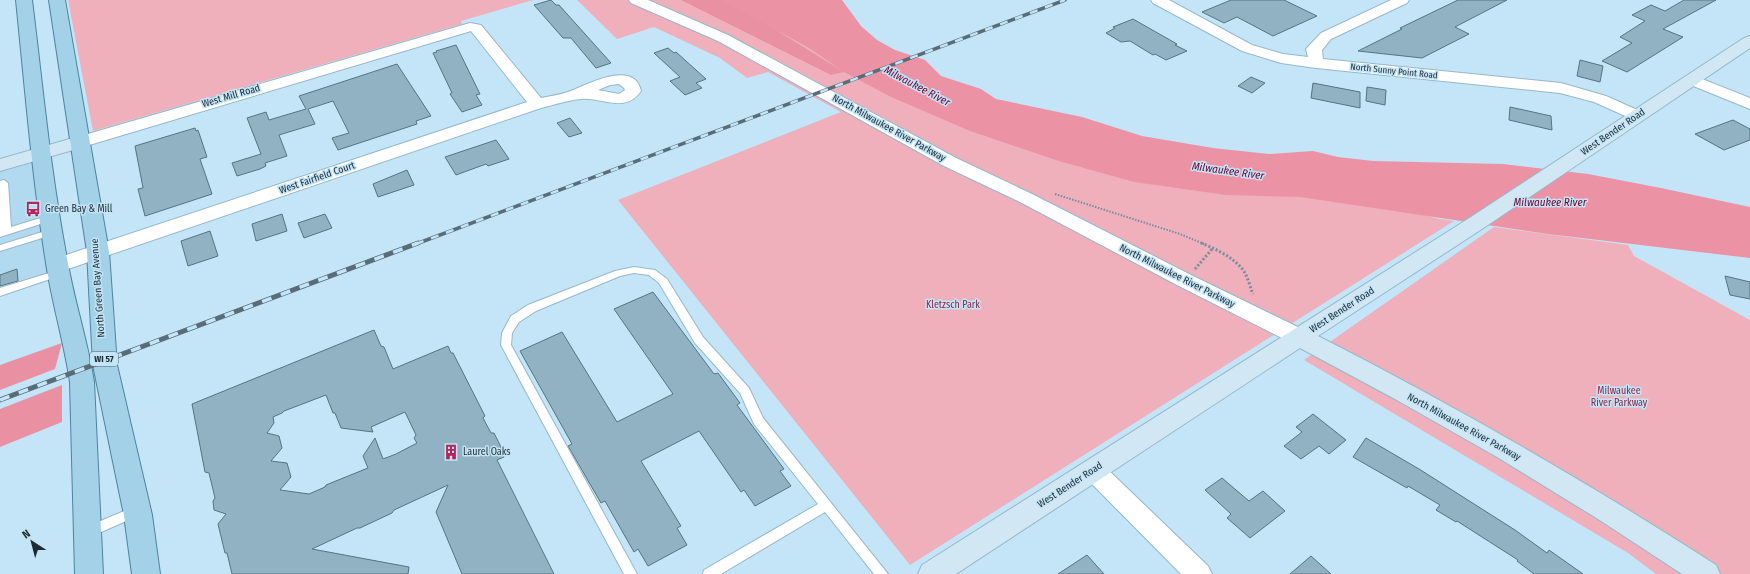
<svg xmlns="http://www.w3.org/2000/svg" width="1750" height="574" viewBox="0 0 1750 574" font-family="'Fira Sans Condensed',sans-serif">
  <rect width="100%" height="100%" fill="#c3e5f7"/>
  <!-- built -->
  <path fill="#b1daf0" d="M41,153L59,273L0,293V165Z"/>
  <!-- green -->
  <g fill="#efb0bc">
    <path d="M68,0H533L461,21L462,24L93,131Z"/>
    <path d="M577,0H804L924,88L1440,219L1454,221L910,565L618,200L841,112L768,72L747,78L720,58L654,27L617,39Z"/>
    <path d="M1494,227L1628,245L1634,256L1750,320V574H1656L1628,553L1304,360Z"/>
  </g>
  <!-- forest -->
  <g fill="#e991a3">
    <path d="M681,0H723L755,17L844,72L831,75Z"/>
    <path d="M62,343L55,369L0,390V365Z"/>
    <path d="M62,385V422L0,447V409Z"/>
  </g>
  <!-- water -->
  <path fill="#eb93a5" d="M721,0H842L861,26L877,40L895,50L925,60L941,76L981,89L996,99L1082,117L1142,136L1213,148L1269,154L1313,151L1338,157L1373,161L1503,164L1588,174L1661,188L1750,207V258L1548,234L1300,197L1226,195L1134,182L1059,161L970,131L891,97L844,72L809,48Z"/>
  <!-- building -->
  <g fill="#91b2c3" stroke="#557483" fill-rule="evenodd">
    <path d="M551,0L556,5H559L611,63L596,68L571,38H563L534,5Z"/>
    <path d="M1231,0H1284L1317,16L1273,36L1237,17L1224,23L1202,12Z"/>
    <path d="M1458,0H1507L1455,27L1469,34L1422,58L1358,51L1402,29L1400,28Z"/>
    <path d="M1684,0H1716L1663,29L1683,37L1627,72L1602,61L1632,43L1620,37L1645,21L1632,15L1651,5L1665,11Z"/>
    <path d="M1133,19L1177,44L1175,45L1187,51L1166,60L1155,54L1153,55L1130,41L1121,42L1106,33L1115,28L1113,27Z"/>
    <path d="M456,45L480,94L476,95L482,105L462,112L450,94L452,93L433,53L437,52L436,51Z"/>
    <path d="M668,48L674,53L676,52L706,79L696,83L702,88L685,95L670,81L680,77L654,53Z"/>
    <path d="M1580,60L1603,66L1600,82L1577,76Z"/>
    <path d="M397,64L431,116L416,121L417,124L338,150L332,138L349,133L333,101L308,109L315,124L279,135L287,156L265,163L266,166L260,169L237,176L232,163L261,154L247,118L266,112L269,120L306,109L299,96Z"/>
    <path d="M1251,77L1265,83L1252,93L1238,86Z"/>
    <path d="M1313,83L1360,92V108L1311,98Z"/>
    <path d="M1367,87L1386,90L1385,105L1366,101Z"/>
    <path d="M1510,107L1551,116L1552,130L1509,120Z"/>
    <path d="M570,118L582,133L569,137L557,123Z"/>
    <path d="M1733,120L1750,129V140L1724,150L1695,134Z"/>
    <path d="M195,128L196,131L198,130L207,157L200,159L212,194L145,216L138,189L143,188L135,146Z"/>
    <path d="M496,140L509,159L488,166L486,164L456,175L445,157Z"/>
    <path d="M407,170L414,185L378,197L373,184Z"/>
    <path d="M282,214L287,231L256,241L252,224Z"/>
    <path d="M325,214L332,228L304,238L298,223Z"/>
    <path d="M210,231L218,256L188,266L181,241Z"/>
    <path d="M17,269L18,281L0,286V275Z"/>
    <path d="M1725,276L1750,282V299L1730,295Z"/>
    <path d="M653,292L714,374L718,373L740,403L737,405L784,469L780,471L791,486L755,506L744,490L741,492L699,431L641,461L681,526L677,528L687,545L648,566L638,549L634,552L605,501L601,503L568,446L572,444L520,351L562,332L617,422L673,394L614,309Z"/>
    <path d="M374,330L381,346L384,347L393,369L448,346L451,353H453L485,416L483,418L491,433H494L501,447L500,449L504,457L497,460L554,574H462L436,512L448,485L394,510L392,513L360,528H357L312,549L409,567L408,574H232L227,553H225L218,524L226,514L214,510L213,501L215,498L209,473L205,472L192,404ZM326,395L333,413H335L341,428L373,432L371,427L405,412L416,435L414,438L417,443L396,454L383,459L375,438L363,456L368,468L326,485L325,487L309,494L280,490L291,477L287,463L271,461L282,448L279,436L267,433L274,423L273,417L282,413L284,411Z"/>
    <path d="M1313,414L1346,440L1329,454L1319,446L1301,459L1284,446L1302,432L1296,427Z"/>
    <path d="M1366,438L1419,469L1515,530L1547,553L1549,550L1583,574H1534L1517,561L1518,560L1457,521L1456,522L1436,510L1440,505L1408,486L1407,488L1353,457Z"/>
    <path d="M1222,478L1249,501L1263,491L1285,511L1250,538L1227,518L1231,514L1205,490Z"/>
    <path d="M1087,555L1104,574H1058Z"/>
    <path d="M1311,556L1331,574H1290Z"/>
  </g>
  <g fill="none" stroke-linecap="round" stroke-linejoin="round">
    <defs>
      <g id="lane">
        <path d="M4,180L8,183L11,227L50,215L55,218L53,220L0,237V181Z"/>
        <path d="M52,229L55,230L57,232L55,234L0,251V245Z"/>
        <path d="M634,267L655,270L667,279L703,337L749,388L763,418L888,574H874L825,512L721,574H703L704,570L818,504L754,424L740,393L695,343L659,283L649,275L634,273L620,276L536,311L519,322L512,333L511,345L637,574H624L501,345L502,333L511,316L528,305L615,271Z"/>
        <path d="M59,270L64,273L62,275L0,296V288Z"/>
        <path d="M136,506L140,507L142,511L140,515L92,536L88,538L84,536L82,532L84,528Z"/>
      </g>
      <g id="street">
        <path d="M629,0H648L728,35L956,158L1032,194L1191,275L1306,331L1310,337L1306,343L1299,345L1292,343L1177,285L1020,202L944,166L718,41L631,3Z"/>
        <path d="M1151,0H1169L1252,45L1283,54L1308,57L1306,49L1321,33L1391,0H1409L1407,3L1331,39L1322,50L1323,59L1561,83L1606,96L1644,113L1646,116L1644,119L1638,121L1632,119L1594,102L1560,93L1316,68L1281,63L1242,51L1153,3Z"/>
        <path d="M470,23L481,25L541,98C550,96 559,95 568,92C585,86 634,58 641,91C625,114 603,97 581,99C568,100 554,105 541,108L65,270L58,272L51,270L48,265L51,260L527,102L471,31L86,146L80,147L74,146L72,142L74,138ZM619,84L624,88L625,90L619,94L598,90L610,85Z"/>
        <path d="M1692,75L1750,98V109L1686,83L1684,80L1686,77Z"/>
        <path d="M1093,460L1101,463L1208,566L1212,574H1181L1085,477L1081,470L1085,463Z"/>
      </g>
      <g id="secondary">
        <path d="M1750,36V48L1485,227L1318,336C1455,406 1587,482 1716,565L1720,574H1682L1598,519L1497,457L1395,399L1300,348L956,574H918L922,565L1471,217L1744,38Z"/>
        <path d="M80,136L87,138L89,142L87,146L0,171V159Z"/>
      </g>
      <g id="primary">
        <path d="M16,0H32C43,88 51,177 68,264C75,304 88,342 94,382L103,574H75L70,382C64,342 52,303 46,263C32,176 25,88 16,0Z"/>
        <path d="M49,0H65L109,252L117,365L152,515L160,574H132L124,515L93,365L87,252Z"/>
      </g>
    </defs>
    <!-- lane casing -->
    <use href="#lane" stroke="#96b8c8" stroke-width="2"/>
    <!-- street casing -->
    <use href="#street" stroke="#96b8c8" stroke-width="2"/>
    <!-- secondary casing -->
    <use href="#secondary" stroke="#96b8c8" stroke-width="2"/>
    <!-- primary casing -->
    <use href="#primary" stroke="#4c849f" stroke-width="2"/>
    <!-- path-far1 -->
    <path stroke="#768e9b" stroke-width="2" stroke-dasharray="1.5 1.5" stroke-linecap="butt" d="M1055,194L1180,234L1204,244"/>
    <!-- path -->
    <g stroke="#768e9b" stroke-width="3" stroke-dasharray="2 2" stroke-linecap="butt">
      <path d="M1201,243C1216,249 1233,257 1243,270C1248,277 1250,287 1253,294"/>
      <path d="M1195,269L1213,248"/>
    </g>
    <!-- lane -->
    <use href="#lane" fill="#fff" fill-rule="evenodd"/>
    <!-- street -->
    <use href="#street" fill="#fff" fill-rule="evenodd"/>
    <!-- secondary -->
    <use href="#secondary" fill="#d1e8f4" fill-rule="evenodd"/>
    <!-- primary -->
    <use href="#primary" fill="#a3d2e8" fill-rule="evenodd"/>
    <defs>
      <path id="rail-far1" d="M416,244L1065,0"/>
      <path id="rail" d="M0,400L418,243"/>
    </defs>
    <!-- rail-far1 casing -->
    <use href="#rail-far1" stroke="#596d78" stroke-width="3.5"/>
    <!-- rail casing -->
    <use href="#rail" stroke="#596d78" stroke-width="5"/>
    <!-- rail-far1 -->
    <use href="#rail-far1" stroke="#c3e5f7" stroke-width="2.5" stroke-dasharray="8" stroke-linecap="butt"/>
    <!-- rail -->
    <use href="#rail" stroke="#c3e5f7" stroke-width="3.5" stroke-dasharray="10" stroke-linecap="butt"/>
  </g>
  <!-- icons -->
  <defs>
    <symbol id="bus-bare" viewBox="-9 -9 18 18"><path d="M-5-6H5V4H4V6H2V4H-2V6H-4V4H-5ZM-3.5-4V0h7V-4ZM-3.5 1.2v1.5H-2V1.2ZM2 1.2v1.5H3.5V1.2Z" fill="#b52556" stroke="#c3e5f7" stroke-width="2.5" paint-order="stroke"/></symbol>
    <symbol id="building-bare" viewBox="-9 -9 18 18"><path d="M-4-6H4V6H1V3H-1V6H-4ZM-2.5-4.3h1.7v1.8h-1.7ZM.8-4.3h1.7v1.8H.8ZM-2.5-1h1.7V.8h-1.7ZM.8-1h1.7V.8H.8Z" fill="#b52556" stroke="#c3e5f7" stroke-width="2.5" paint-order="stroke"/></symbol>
  </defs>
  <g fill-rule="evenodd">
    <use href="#bus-bare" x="22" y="198" width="22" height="22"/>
    <use href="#building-bare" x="440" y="441" width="22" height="22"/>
  </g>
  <g text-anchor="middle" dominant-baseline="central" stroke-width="3" stroke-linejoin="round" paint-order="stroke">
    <!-- far-street labels -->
    <g font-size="9" fill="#1e2b32" stroke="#c3e5f7">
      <text transform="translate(1394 71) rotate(6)">North Sunny Point Road</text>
    </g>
    <!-- shield labels -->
    <rect fill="#c3e5f7" stroke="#50636d" stroke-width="1" x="90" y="352" width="28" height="14" rx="3"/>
    <g font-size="9" font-weight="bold" fill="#1e2b32">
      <text x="104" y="359">WI 57</text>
    </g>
    <!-- street labels -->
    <g font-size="10" fill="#1e2b32" stroke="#c3e5f7">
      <text transform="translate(231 96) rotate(-16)">West Mill Road</text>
      <text transform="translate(889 128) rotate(29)">North Milwaukee River Parkway</text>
      <text transform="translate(1613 132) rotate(-34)">West Bender Road</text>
      <text transform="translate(317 178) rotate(-19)">West Fairfield Court</text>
      <text transform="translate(1177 276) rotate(27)">North Milwaukee River Parkway</text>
      <text transform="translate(98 288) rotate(-94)">North Green Bay Avenue</text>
      <text transform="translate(1342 310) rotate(-33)">West Bender Road</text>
      <text transform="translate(1464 427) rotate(29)">North Milwaukee River Parkway</text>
      <text transform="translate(1070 485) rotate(-33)">West Bender Road</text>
    </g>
    <!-- poi labels -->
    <g font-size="10" fill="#1e2b32" stroke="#c3e5f7" text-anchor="start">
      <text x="45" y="209">Green Bay &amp; Mill</text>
      <text x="463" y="452">Laurel Oaks</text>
    </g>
    <!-- park labels -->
    <g font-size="10" fill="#8b2545" stroke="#c3e5f7">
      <text x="953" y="305">Kletzsch Park</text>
      <text x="1619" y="391">Milwaukee<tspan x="1619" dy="12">River Parkway</tspan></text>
    </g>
    <!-- water labels -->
    <g font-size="11" font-style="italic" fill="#6e002d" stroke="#c3e5f7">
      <text transform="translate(917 86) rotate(28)">Milwaukee River</text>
      <text transform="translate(1228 171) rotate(8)">Milwaukee River</text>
      <text x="1550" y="202">Milwaukee River</text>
    </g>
  </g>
  <!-- north arrow -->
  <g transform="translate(32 542) rotate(324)" stroke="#c3e5f7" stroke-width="3" paint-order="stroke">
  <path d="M0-3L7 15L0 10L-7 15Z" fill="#1e2b32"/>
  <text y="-6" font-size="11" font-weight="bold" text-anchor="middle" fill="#1e2b32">N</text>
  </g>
</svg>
